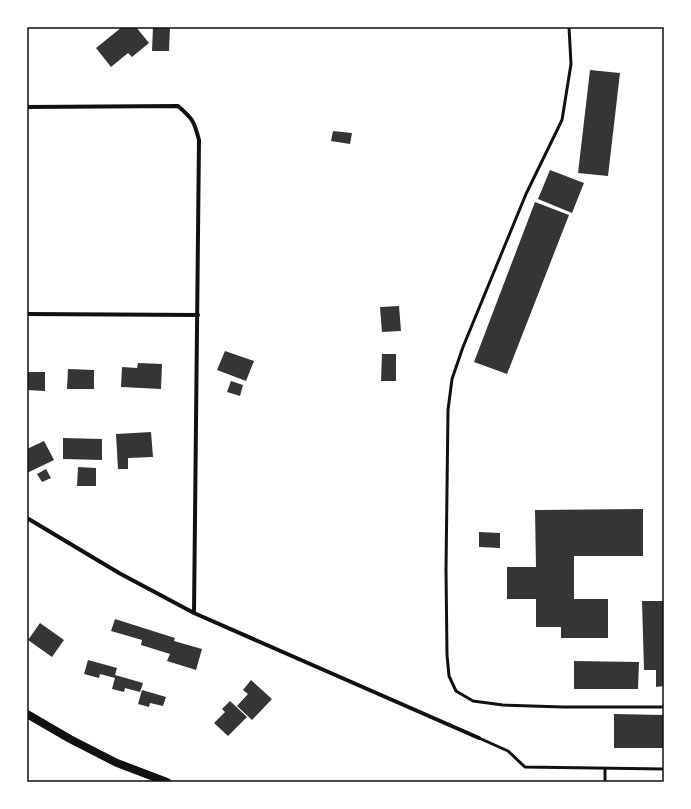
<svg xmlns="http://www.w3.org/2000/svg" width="691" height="809" viewBox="0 0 691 809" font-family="'DejaVu Sans',sans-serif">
  <rect width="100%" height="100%" fill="#fff"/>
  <!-- building -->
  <g fill="#353535">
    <path d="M122,27H136L149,43L132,57L128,53L111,67L96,48Z"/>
    <path d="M153,27H170L169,51H152Z"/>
    <path d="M590,70L620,73L608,176L578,173Z"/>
    <path d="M333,131L352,133L350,144L331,141Z"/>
    <path d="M550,170L584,183L572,213L538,199Z"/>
    <path d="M535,202L569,215L507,374L474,362Z"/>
    <path d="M399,306L401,331L382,332L380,307Z"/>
    <path d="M225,351L254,361L246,381L217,370Z"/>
    <path d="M382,354H396V381H381Z"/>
    <path d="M138,363L162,364L161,389L121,387L122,367L137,368Z"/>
    <path d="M68,369L94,370V389H67Z"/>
    <path d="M27,372H45V391L27,390Z"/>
    <path d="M231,381L243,385L240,396L227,392Z"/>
    <path d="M151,432L153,457L128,458V469H118L116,434Z"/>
    <path d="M63,438L102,439V460L63,459Z"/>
    <path d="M44,441L54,460L27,473V449Z"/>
    <path d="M78,467L96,468V486H77Z"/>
    <path d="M46,469L51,478L42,482L37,474Z"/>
    <path d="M643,509V556H574V599H608V638H561V627H536V599H507V567H536L535,510Z"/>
    <path d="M479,532L500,533V548L479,547Z"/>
    <path d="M642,601H664V686L656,687V670H644Z"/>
    <path d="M115,619L175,638L174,641L202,649L196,670L167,661L170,654L141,645L142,640L111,631Z"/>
    <path d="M40,623L64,640L52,657L28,640Z"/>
    <path d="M88,660L117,668L115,675L143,683L140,692L125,688L124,692L112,689L115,678L100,674L99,678L84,674Z"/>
    <path d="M574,661L639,662L638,689H574Z"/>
    <path d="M251,680L272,699L252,720L237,706L248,694L243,690Z"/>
    <path d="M142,690L166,697L163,706L150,703L149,707L138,704Z"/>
    <path d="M230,701L247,717L228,736L214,723L225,712L222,709Z"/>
    <path d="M614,714L664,715V748H614Z"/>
  </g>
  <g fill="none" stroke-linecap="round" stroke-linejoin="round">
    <!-- service -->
    <g stroke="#111" stroke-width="3">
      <path d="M569,27L571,64L562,120L526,194L463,347L452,379L448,410L446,570L447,655L449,676L456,691L473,701L503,705L563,707H664"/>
      <path d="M479,738L508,751L525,767L664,769"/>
      <path d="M605,769V782"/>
    </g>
    <!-- minor -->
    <g stroke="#111" stroke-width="4">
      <path d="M27,107L178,106C193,119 194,121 199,140L194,613"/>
      <path d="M27,314L198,315"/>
      <path d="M27,518L119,573L194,613L479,738"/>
    </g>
    <!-- secondary -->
    <path stroke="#111" stroke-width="8" d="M27,714L70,739L117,763L167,782"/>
  </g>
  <!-- border -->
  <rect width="691" height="809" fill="none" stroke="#ffffff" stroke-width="56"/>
  <rect x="28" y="28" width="635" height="753" fill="none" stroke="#111" stroke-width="1.5"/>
</svg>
